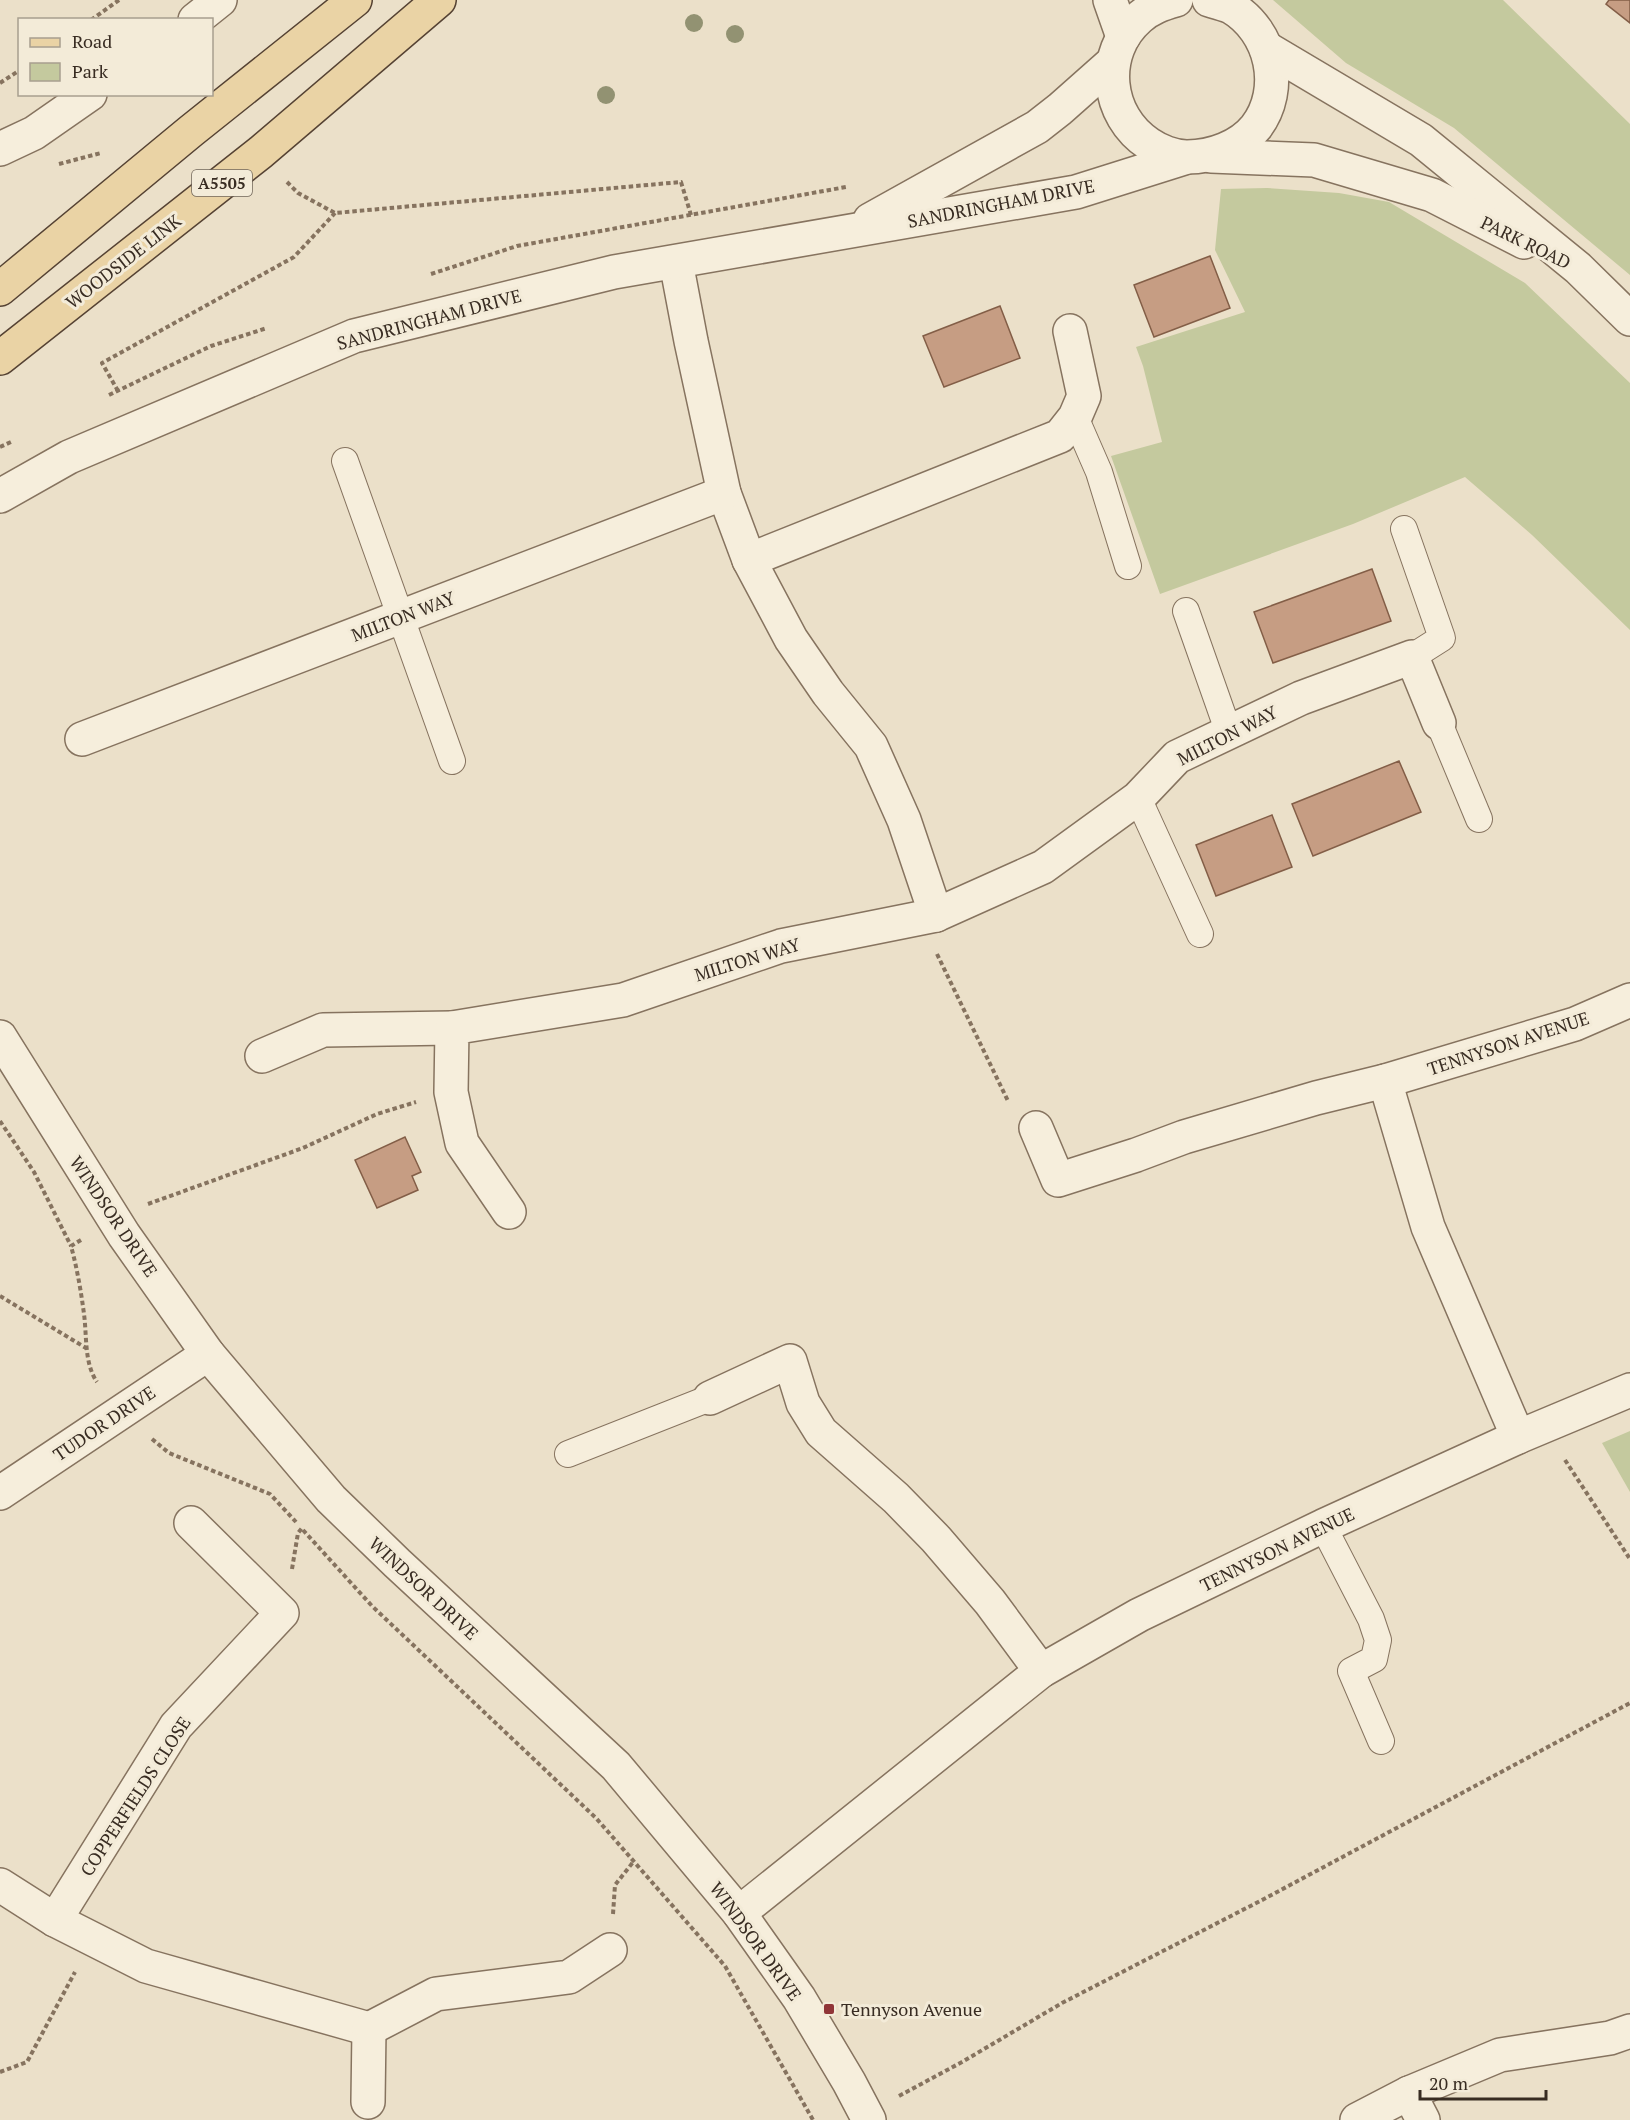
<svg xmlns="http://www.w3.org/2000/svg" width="1630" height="2120" viewBox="0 0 1630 2120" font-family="'PT Serif',serif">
  <rect width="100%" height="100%" fill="#ebe0c9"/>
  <!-- green -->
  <g fill="#c4c99e">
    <path d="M1273,0H1503L1630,124V275L1454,128L1346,63Z"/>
    <path d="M1267,188L1339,193L1389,202L1525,283L1630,383V630L1532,535L1465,477L1353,524L1160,594L1111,456L1162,442L1143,366L1136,347L1245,312L1215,250L1221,189Z"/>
    <path d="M1630,1431V1492L1602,1443Z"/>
  </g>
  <!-- building -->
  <g fill="#c69d83" stroke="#835e47" stroke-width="1.5">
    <path d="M1609,0H1630V23L1606,4Z"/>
    <path d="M1210,256L1230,308L1154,337L1134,285Z"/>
    <path d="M1000,306L1020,358L944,387L923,336Z"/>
    <path d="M1372,569L1391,621L1273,663L1254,612Z"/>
    <path d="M1399,761L1421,812L1313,856L1292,804Z"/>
    <path d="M1272,815L1292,867L1216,896L1196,845Z"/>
    <path d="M405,1137L421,1172L412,1176L418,1190L377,1208L355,1160Z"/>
  </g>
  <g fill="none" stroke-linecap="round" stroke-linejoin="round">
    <defs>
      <g id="service">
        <path d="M1075,417L1099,472L1128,566"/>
        <path d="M345,461L452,761"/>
        <path d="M1404,529L1442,638L1412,657"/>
        <path d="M1186,611L1229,733"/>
        <path d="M1439,723L1479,819"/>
        <path d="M1138,798L1200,934"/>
        <path d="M568,1454L710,1398"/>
        <path d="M1323,1526L1371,1619L1378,1640L1374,1659L1351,1671L1381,1741"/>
      </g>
      <g id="minor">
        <path d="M195,20L220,0"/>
        <path d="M0,149L34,133L90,94"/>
        <path d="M676,262L691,341L724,493L749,560L791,639L828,693L871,746L904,820L936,915"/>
        <path d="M749,560L1060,436L1075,417L1084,396L1070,331"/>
        <path d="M82,739L724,493"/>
        <path d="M262,1056L323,1030L452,1028"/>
        <path d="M1385,1081L1428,1227L1518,1437"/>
        <path d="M1036,1128L1058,1180L1136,1155L1184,1137L1316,1098L1385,1081L1575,1024L1630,1000"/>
        <path d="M509,1212L462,1143L451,1092L452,1028L623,1000L781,946L936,915L1043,867L1138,798L1177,757L1301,698L1412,657L1439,723"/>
        <path d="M710,1398L790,1361L803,1403L821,1432L896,1498L936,1539L990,1602L1041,1671"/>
        <path d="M0,1493L208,1354"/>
        <path d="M0,1885L55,1920L146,1966L369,2029L436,1994L569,1977L610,1950"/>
        <path d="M739,1913L1041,1671L1139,1615L1323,1526L1518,1437L1630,1390"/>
        <path d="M55,1920L176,1726L282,1613L191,1523"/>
        <path d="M1409,2093L1423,2120"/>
        <path d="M368,2102L369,2029"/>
        <path d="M1357,2120L1409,2093L1500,2055L1610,2038L1630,2031"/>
      </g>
      <g id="tertiary">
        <path d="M1110,0L1123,37"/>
        <path d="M1176,0C1162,4 1150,8 1139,18C1099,53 1106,116 1149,144C1159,151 1174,157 1187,157C1212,157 1240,147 1256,127C1285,89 1272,31 1231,7C1224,4 1216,2 1209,0"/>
        <path d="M1266,48L1421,140L1578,268L1630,319"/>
        <path d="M1211,156L1314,160L1432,195L1524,242"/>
        <path d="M870,220L1037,127L1060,109L1113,62"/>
        <path d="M0,496L69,457L354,336L614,272L1076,192L1184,158"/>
        <path d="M0,1037L124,1235L208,1354L331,1499L397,1563L616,1766L739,1913L799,1998L849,2082L869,2120"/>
      </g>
      <g id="primary">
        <path d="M0,289L191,131L355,0"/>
        <path d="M0,358L261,152L439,0"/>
      </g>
    </defs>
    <!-- service casing -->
    <use href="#service" stroke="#86735f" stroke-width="28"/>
    <!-- minor casing -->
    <use href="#minor" stroke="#86735f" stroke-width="36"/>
    <!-- tertiary casing -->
    <use href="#tertiary" stroke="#86735f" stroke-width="36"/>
    <!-- primary casing -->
    <use href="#primary" stroke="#554233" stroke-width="36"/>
    <!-- path -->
    <g stroke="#86735f" stroke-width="4" stroke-dasharray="4.5 3" stroke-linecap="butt">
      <path d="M91,20L119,0"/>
      <path d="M0,83L20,70"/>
      <path d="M59,164L101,153"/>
      <path d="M287,182L298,193L335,213L681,182L691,215"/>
      <path d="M431,274L517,246L846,187"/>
      <path d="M118,391L102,363L294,257L335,213"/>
      <path d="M109,395L211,346L267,328"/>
      <path d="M0,447L13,441"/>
      <path d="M937,954L1008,1101"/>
      <path d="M0,1121L34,1172L71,1246"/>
      <path d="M148,1204L303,1148L377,1114L416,1102"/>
      <path d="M81,1240L71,1246C77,1268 81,1291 84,1314C87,1336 84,1363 97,1382"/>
      <path d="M0,1296L86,1348"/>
      <path d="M152,1439L169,1453L270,1494L296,1522"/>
      <path d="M1565,1460L1630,1559"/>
      <path d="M303,1530L372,1606L596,1818L725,1966L813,2120"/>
      <path d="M292,1569L298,1533L302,1528"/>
      <path d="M613,1914L615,1885L634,1861"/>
      <path d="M0,2072L27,2062L75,1972"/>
      <path d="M899,2096L962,2062L1062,2003L1264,1899L1630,1703"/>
    </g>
    <!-- service -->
    <use href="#service" stroke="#f6eedc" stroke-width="26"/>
    <!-- minor -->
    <use href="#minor" stroke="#f6eedc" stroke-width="33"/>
    <!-- tertiary -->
    <use href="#tertiary" stroke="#f6eedc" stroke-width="33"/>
    <!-- primary -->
    <use href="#primary" stroke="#ead3a5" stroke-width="33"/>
  </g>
  <!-- trees -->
  <g fill="#929272">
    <circle cx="694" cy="23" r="9"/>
    <circle cx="735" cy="34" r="9"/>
    <circle cx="606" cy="95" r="9"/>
  </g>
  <!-- markers -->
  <rect fill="#903537" stroke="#f3ebd8" stroke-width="2" x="823" y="2003" width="12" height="12" rx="3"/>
  <g text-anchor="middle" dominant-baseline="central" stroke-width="6" stroke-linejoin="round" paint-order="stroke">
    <!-- shield labels -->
    <rect fill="#f3ebd8" stroke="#706559" stroke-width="1.5" x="192" y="170" width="60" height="26" rx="4.5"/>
    <g font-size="16" font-weight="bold" fill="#382c22">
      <text x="222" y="183">A5505</text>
    </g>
    <!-- street labels -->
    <g font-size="18" fill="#382c22" stroke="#f3ebd8">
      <text transform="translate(1001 203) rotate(-11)">SANDRINGHAM DRIVE</text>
      <text transform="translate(1526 242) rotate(26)">PARK ROAD</text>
      <text transform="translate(123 261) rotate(-38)">WOODSIDE LINK</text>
      <text transform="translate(429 319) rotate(-15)">SANDRINGHAM DRIVE</text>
      <text transform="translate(403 616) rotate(-21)">MILTON WAY</text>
      <text transform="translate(1227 735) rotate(-27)">MILTON WAY</text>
      <text transform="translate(747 959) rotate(-17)">MILTON WAY</text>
      <text transform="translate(1508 1043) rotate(-18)">TENNYSON AVENUE</text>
      <text transform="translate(114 1216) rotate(56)">WINDSOR DRIVE</text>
      <text transform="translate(104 1423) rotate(-34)">TUDOR DRIVE</text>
      <text transform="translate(1277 1549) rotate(-26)">TENNYSON AVENUE</text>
      <text transform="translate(424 1588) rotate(43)">WINDSOR DRIVE</text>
      <text transform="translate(135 1796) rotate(-57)">COPPERFIELDS CLOSE</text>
      <text transform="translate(756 1941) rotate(54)">WINDSOR DRIVE</text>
    </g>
    <!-- poi labels -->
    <g font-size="18" fill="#382c22" stroke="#f3ebd8" text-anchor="start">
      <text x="841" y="2009">Tennyson Avenue</text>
    </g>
  </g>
  <!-- legend -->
  <rect x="18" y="18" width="195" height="78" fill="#f3ebd8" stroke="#a89f8f" stroke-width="1.5"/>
  <rect x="30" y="38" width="30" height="9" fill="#ead3a5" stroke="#a89f8f" stroke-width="1.5"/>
  <text x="72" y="48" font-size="18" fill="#382c22">Road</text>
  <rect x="30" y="63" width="30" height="18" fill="#c4c99e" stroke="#a89f8f" stroke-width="1.5"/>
  <text x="72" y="78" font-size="18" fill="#382c22">Park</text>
  <!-- scale -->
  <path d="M1420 2090v9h126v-9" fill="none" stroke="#382c22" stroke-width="3"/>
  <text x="1429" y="2090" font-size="18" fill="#382c22" stroke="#f3ebd8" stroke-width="4.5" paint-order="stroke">20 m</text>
</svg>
